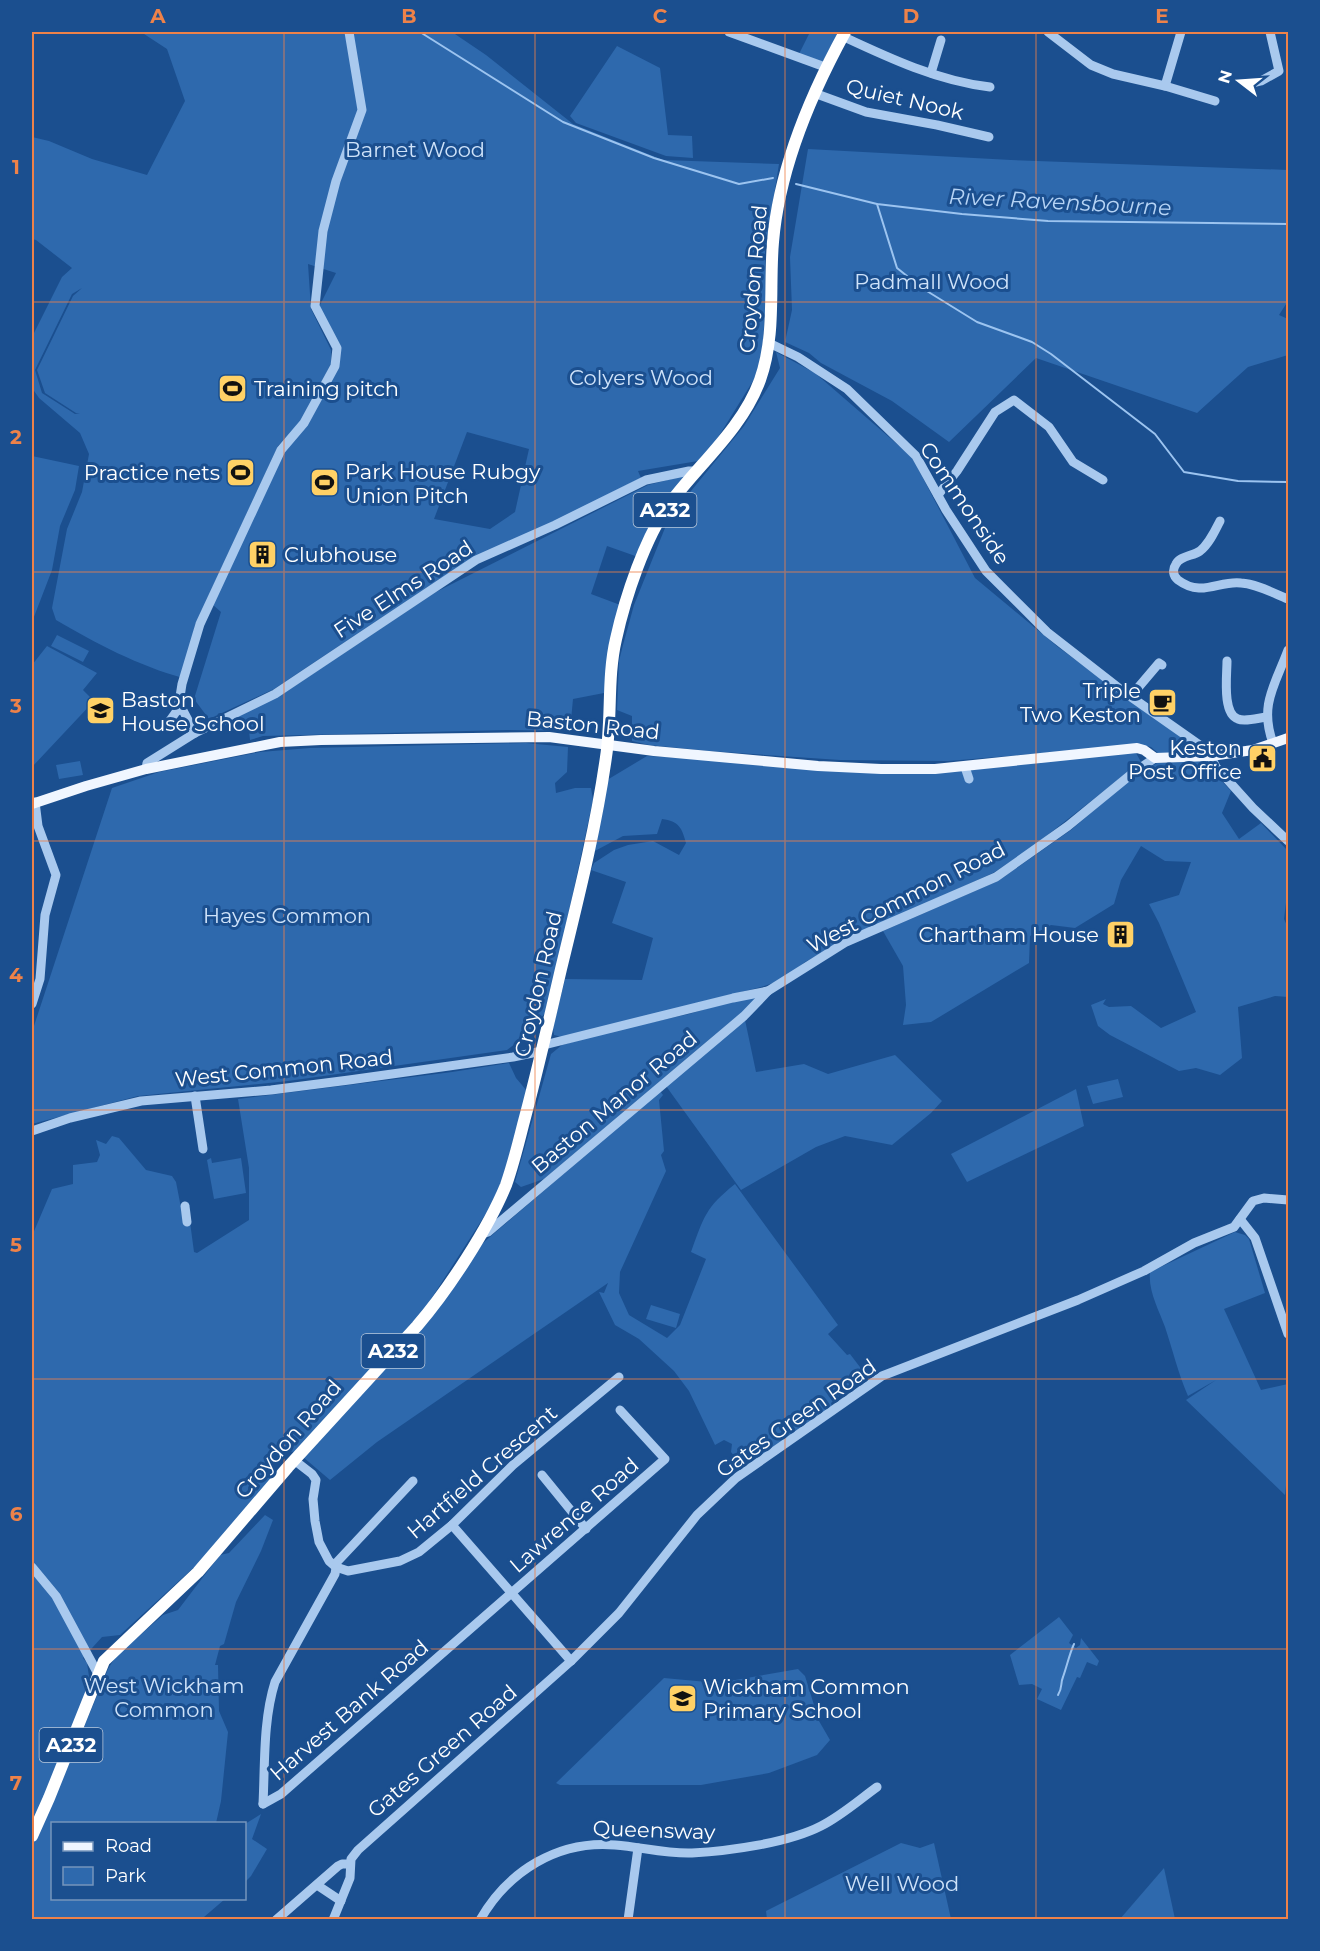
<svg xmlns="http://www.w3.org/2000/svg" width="1320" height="1951" viewBox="0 0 1320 1951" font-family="Montserrat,sans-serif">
  <rect width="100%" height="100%" fill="#1b4f8f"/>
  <!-- green -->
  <g fill="#2e69ad" fill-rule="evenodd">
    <path d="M141,32H452L486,55L573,124L663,160L779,164L765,252L766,299L761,368L704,460L638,471L641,478L441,578L274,689L209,719L194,699L221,612L212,604L283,453L309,423L340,345L319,307L336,273L308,264L311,309L331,350V364L301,421L278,446L195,625L183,678C139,666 95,643 56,620L52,608L67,529L82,492L89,454L80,433L39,398L32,388V337L62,277L72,268L36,240L32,239V137L49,141L92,159L147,175L185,101L167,49ZM82,288L73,296L37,370L45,393L76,413H80L75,414L42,393L35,370L72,294ZM467,432L529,449L515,512L490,529L434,519Z"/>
    <path d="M810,32H838L823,62L799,54Z"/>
    <path d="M617,46L660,68L668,135L692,136L693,158L666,156L576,123L570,116Z"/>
    <path d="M808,149L1011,160L1288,170V301L1279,315L1288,319V355L1248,367L1197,413L1036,358L949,442L892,401L821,363L809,353L785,342L792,310L790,257Z"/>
    <path d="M776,352L815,373L912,457L975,578L1058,647L1193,746V750L1189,753H1158L1151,747L1141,745L948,761L840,760L709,751L649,745L632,741V716L617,710L619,661L623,645L634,605L669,518L744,426L780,368Z"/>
    <path d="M32,456L79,466L75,490L60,526L52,570L32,622Z"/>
    <path d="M691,474L641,558L607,546L591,594L623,606L604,693L573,699L570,731L508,730L263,736L250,740L248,721L216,727L287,691L436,592L648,485Z"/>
    <path d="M57,635L89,651L83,662L51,646Z"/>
    <path d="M47,646L97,673L83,690L94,701L32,767V665Z"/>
    <path d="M526,743L568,747L567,772L555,783L556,793L575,788H591L593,800L559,958L545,1013L528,1034L507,1050L288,1081L138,1096L32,1124V1032L112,788L159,772L260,752L310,748Z"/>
    <path d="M1127,753H1136L1141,762L1027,851L993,873L845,940L805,962L782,980L761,987L562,1037L554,1035L553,1028L565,979L642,980L653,938L612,923L626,882L591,870L594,863L614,850L628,845L653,841L679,855L686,843C682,828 679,821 662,819L657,834L623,836L593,852L607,780L647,756L950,772Z"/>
    <path d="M80,761L83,775L59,779L56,765Z"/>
    <path d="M1203,761L1231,791L1222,813L1239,839L1261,823L1287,850L1288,887L1284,919L1288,928V997L1275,996L1238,1007L1242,1058L1220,1075L1196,1068L1179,1071L1110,1035L1098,1026L1091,1005L1106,999L1103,1004L1109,1007L1131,1006L1161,1028L1196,1012L1159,923L1149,904L1179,895L1191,862L1165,861L1141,846L1121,880L1114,904L1075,928L1051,925L1030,936L1029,963L931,1022L903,1025L906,1005L903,966L883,931L998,881L1071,830L1128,781L1157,763Z"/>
    <path d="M764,995L724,1027L544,1179L521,1187L515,1182L551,1054L562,1045L596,1035L689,1014L736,1000Z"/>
    <path d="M745,1020L756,1072L804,1064L828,1074L895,1055L942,1101L931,1113L892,1145L845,1136L816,1147L741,1190L666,1086Z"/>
    <path d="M509,1063L516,1078L527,1091L503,1177L492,1204L424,1310L296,1452L271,1450L268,1461L274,1472L272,1481L203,1559L120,1635L102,1637L83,1658L87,1663L90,1683L32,1828V1236L52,1189L73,1184V1165L97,1162L100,1155L96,1140L106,1144L112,1136L119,1138L146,1170L172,1176L176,1182L184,1223L190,1222L194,1252L197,1253L249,1220V1168L238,1099L452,1072Z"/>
    <path d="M1118,1079L1123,1097L1093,1104L1087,1086Z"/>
    <path d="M1076,1089L1084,1126L967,1182L951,1154Z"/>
    <path d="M660,1091L663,1095L659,1100L664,1151L661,1155L666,1171L620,1272L619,1293L629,1315L667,1338L680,1325L706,1259L691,1252C704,1217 705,1208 735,1184L838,1325L828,1334L847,1355L850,1354L866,1375L856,1374V1381L831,1403L832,1407L761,1456L739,1462L731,1452L732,1444L724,1440L715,1445L689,1391L674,1371L639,1339L615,1325L599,1292L604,1293L608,1283L377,1442L330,1480L303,1457L429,1321L483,1243Z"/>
    <path d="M211,1158L212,1163L241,1158L246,1193L214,1199L207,1160Z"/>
    <path d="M1235,1232L1245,1235L1249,1239L1265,1293L1224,1309L1261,1390L1288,1384V1467L1285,1495L1186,1400L1216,1380L1188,1396C1178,1373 1173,1351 1165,1327C1159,1310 1148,1291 1150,1272Z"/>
    <path d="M651,1305L680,1314L676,1328L646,1319Z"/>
    <path d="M265,1515L273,1520L261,1551L236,1602L224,1644L220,1646L215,1665H218L219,1711L228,1732L221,1801L216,1823L52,1824V1898L225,1899L204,1917L188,1919H32V1844L58,1790L108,1669L116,1656L163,1615L178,1610L220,1555L229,1553Z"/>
    <path d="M1059,1617L1073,1635L1069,1643L1076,1648L1080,1645L1081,1638L1099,1661L1097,1666L1087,1662L1080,1678L1077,1677L1061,1710L1037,1699L1042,1689L1032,1684L1019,1685L1010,1655Z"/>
    <path d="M798,1669L805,1676L819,1721L830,1740L817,1755L769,1773L701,1785H560L556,1783L664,1678L718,1683Z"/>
    <path d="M261,1814L252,1839L267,1849L251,1876L245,1882V1824Z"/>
    <path d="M934,1843L951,1919H767L766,1911L901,1843L920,1848Z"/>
    <path d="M1164,1868L1175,1919H1120Z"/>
  </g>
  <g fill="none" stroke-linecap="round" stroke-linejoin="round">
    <!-- stream -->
    <g stroke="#9cc4f0" stroke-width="2">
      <path d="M420,32L563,122L654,158L739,184L773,178"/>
      <path d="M796,184L877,204L962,214L1048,221L1288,224"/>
      <path d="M877,204L897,268L922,288L977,322L1032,342L1051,354L1155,434L1184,472L1238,481L1288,482"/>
      <path d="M1058,1695C1063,1687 1060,1684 1063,1677C1067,1666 1069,1655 1074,1644"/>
    </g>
    <!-- minor -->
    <g stroke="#a9c9ee" stroke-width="9">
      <path d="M729,32L825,67"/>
      <path d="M1048,32L1091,65L1113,74L1165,86L1215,101"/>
      <path d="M842,36C889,58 938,81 990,87"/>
      <path d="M931,73L941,40"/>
      <path d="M1249,84L1261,81L1279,71L1270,32"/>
      <path d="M1165,86L1181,32"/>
      <path d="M814,93L866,112L937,125L989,137"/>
      <path d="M769,343L798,357L847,389L916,456L946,510L986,571L1047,632L1124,692L1208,751L1216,767L1253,808L1288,841"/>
      <path d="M938,495L957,471L995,412L1014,400L1049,427L1073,462L1103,480"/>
      <path d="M1220,521C1215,531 1209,544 1200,551C1193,556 1180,556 1176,564C1172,570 1173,576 1178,580C1202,598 1219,580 1241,583C1257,584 1273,593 1288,599"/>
      <path d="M1227,661C1227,675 1222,714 1238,719C1245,722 1258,718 1266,717"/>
      <path d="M1131,696L1159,663L1162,665"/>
      <path d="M166,726L176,712L181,709"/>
      <path d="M195,733L179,703L182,684L200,624L281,450L304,423L335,366L337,348L315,306L323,231L336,181L362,110L349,32"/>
      <path d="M1273,743C1259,705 1275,685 1288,650"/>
      <path d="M965,767L969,779"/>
      <path d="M146,769L147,763L195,733L275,694L476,560L555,525L646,480L689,471H697"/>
      <path d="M32,1004L40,979L45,915L56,875L38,826L35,802"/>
      <path d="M544,1045L733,998L768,991L846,942L996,877L1068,826L1134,772L1155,758"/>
      <path d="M195,1096L203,1149"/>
      <path d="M32,1131L70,1118L141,1101L271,1090L349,1080L513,1057L542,1051"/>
      <path d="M185,1206L187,1222"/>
      <path d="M1240,1219L1255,1238L1288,1334"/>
      <path d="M482,1234L488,1232L744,1016L768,991"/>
      <path d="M294,1460L312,1474L316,1480L313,1499L315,1521L319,1542L329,1561L336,1567L348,1571L400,1561L419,1552L452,1525L513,1465L619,1377"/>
      <path d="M542,1475L586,1529"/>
      <path d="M452,1525L571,1661"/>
      <path d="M32,1567L56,1596L98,1674"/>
      <path d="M263,1804L281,1794L665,1459L620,1410"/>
      <path d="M263,1804C265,1764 263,1720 275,1682L335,1574L337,1562L413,1481"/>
      <path d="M317,1885L341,1901"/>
      <path d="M276,1920L338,1866L342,1864H350"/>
      <path d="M333,1920L350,1878L351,1859L358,1850L571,1661L619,1613L697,1515L736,1478L882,1376L1078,1300L1144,1271L1194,1243L1234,1227L1253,1201L1264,1198L1288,1200"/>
      <path d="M480,1920C508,1871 558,1840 615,1845C641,1847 666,1854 692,1853C729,1851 788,1843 821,1826C841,1816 859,1800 877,1787"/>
      <path d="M628,1920L638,1848"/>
    </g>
    <!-- major -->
    <path stroke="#f0f6ff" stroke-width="10" d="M32,804L86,786L146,769L280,742L321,740L549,737L654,751L818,766L881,769H935L1137,748L1144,750L1155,758L1211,756L1253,750L1288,738"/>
    <!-- highway -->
    <path stroke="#fff" stroke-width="12" d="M32,1836L49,1798L104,1661L198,1572L288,1467L417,1326C448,1290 488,1229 506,1185C513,1165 518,1145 523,1125C537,1073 549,1021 561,969C578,899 596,828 606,757C612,718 607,677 616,639C625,598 645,537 670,503C700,463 742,429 760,380C776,335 769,288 773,242C779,168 810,96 845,32"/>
  </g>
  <!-- grid -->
  <path fill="none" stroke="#ee8249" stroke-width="1.5" stroke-opacity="0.55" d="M284,32V1920M535,32V1920M785,32V1920M1036,32V1920M32,302H1288M32,572H1288M32,841H1288M32,1110H1288M32,1379H1288M32,1649H1288"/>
  <!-- icons -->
  <defs>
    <symbol id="stadium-square" viewBox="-11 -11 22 22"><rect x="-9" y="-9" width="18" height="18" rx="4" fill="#ffd166" stroke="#1b4f8f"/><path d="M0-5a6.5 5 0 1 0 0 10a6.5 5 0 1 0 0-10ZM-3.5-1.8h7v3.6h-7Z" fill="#111"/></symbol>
    <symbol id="building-square" viewBox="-11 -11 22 22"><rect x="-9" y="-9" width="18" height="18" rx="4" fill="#ffd166" stroke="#1b4f8f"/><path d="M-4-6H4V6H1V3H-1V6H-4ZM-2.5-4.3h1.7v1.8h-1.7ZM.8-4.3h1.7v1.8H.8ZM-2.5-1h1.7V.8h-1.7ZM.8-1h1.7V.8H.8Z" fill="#111"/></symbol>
    <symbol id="cafe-square" viewBox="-11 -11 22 22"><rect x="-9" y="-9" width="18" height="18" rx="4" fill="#ffd166" stroke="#1b4f8f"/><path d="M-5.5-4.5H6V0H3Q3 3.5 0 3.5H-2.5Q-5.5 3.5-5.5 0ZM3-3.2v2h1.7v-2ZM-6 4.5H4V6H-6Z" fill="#111"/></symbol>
    <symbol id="school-square" viewBox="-11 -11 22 22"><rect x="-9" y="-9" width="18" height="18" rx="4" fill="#ffd166" stroke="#1b4f8f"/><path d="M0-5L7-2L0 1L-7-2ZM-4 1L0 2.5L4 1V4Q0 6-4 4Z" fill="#111"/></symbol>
    <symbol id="civic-square" viewBox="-11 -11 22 22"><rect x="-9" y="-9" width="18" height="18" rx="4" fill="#ffd166" stroke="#1b4f8f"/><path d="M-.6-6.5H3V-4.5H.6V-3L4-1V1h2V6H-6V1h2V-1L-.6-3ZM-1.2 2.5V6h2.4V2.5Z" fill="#111"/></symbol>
  </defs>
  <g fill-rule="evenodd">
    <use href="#stadium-square" x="216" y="372" width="33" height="33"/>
    <use href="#stadium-square" x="224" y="456" width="33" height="33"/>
    <use href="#stadium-square" x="308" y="466" width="33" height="33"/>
    <use href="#building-square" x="246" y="538" width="33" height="33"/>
    <use href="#cafe-square" x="1146" y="686" width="33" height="33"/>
    <use href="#school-square" x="84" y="694" width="33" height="33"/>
    <use href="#civic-square" x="1246" y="742" width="33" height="33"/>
    <use href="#building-square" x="1104" y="918" width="33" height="33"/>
    <use href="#school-square" x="666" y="1682" width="33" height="33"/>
  </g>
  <g text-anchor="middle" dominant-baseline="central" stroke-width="6" stroke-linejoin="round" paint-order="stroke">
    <!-- shield labels -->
    <g fill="#1b4f8f" stroke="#bbcadd" stroke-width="1.5">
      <rect x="633.5" y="493" width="63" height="34" rx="4.5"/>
      <rect x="361.5" y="1334" width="63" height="34" rx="4.5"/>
      <rect x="39.5" y="1728" width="63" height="34" rx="4.5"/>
    </g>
    <g font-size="20" font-weight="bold" fill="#fff">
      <text x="665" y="510">A232</text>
      <text x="393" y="1351">A232</text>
      <text x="71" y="1745">A232</text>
    </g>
    <!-- street labels -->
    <g font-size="21" fill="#fff" stroke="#1b4f8f">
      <text transform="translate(905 99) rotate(13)">Quiet Nook</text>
      <text transform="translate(753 279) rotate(-85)">Croydon Road</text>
      <text transform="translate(965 503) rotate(56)">Commonside</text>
      <text transform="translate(403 589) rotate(-33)">Five Elms Road</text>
      <text transform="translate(593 725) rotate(6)">Baston Road</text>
      <text transform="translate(906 897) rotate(-27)">West Common Road</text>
      <text transform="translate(538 984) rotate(-77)">Croydon Road</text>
      <text transform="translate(284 1068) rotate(-6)">West Common Road</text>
      <text transform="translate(614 1102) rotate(-40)">Baston Manor Road</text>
      <text transform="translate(796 1418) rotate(-35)">Gates Green Road</text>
      <text transform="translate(288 1439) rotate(-49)">Croydon Road</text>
      <text transform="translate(482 1472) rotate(-41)">Hartfield Crescent</text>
      <text transform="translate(574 1515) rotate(-41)">Lawrence Road</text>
      <text transform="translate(349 1710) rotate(-41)">Harvest Bank Road</text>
      <text transform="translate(442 1751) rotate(-41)">Gates Green Road</text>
      <text transform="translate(654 1830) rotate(2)">Queensway</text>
    </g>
    <!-- park labels -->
    <g font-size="21" fill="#cfe3fa" stroke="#1b4f8f">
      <text x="415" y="149">Barnet Wood</text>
      <text x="932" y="281">Padmall Wood</text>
      <text x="641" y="377">Colyers Wood</text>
      <text x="287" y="915">Hayes Common</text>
      <text x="164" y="1685">West Wickham<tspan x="164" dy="24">Common</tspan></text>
      <text x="902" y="1883">Well Wood</text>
    </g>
    <!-- poi labels -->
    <g font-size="21" fill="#fff" stroke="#1b4f8f" text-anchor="start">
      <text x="254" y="388">Training pitch</text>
      <text x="345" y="471">Park House Rubgy<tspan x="345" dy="24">Union Pitch</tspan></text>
      <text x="220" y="472" text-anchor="end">Practice nets</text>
      <text x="284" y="554">Clubhouse</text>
      <text x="1141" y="690" text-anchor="end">Triple<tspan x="1141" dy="24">Two Keston</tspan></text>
      <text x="121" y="699">Baston<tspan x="121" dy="24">House School</tspan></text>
      <text x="1242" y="747" text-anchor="end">Keston<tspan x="1242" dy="24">Post Office</tspan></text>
      <text x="1099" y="934" text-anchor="end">Chartham House</text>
      <text x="703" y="1686">Wickham Common<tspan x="703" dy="24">Primary School</tspan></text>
    </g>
    <!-- water labels -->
    <g font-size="22" font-style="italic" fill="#b5d3f5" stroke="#1b4f8f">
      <text transform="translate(1060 202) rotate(3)">River Ravensbourne</text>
    </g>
  </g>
  <!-- border -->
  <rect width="1320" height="1951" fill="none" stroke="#1b4f8f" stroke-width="66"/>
  <!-- legend -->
  <rect x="51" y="1822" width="195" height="78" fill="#1b4f8f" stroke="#7695bc" stroke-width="1.5"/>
  <rect x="63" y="1842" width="30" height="9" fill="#f0f6ff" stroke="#7695bc" stroke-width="1.5"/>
  <text x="105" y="1852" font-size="18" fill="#ffffff">Road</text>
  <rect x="63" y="1867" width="30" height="18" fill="#2e69ad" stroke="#7695bc" stroke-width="1.5"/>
  <text x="105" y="1882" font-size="18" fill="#ffffff">Park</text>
  <!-- north arrow -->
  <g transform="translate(1239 81) rotate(287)" stroke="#1b4f8f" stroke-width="4.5" paint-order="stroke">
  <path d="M0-4.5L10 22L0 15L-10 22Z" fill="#ffffff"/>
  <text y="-9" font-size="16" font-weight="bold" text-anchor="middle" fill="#ffffff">N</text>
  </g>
  <rect x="33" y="33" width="1254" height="1885" fill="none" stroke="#ee8249" stroke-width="2"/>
  <g font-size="20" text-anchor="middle" font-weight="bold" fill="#ee8249">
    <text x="158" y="23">A</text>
    <text x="409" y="23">B</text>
    <text x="660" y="23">C</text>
    <text x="911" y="23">D</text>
    <text x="1162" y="23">E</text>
    <text x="16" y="174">1</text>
    <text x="16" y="444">2</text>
    <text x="16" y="713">3</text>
    <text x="16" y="982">4</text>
    <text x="16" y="1252">5</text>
    <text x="16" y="1521">6</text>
    <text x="16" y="1790">7</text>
  </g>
</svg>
